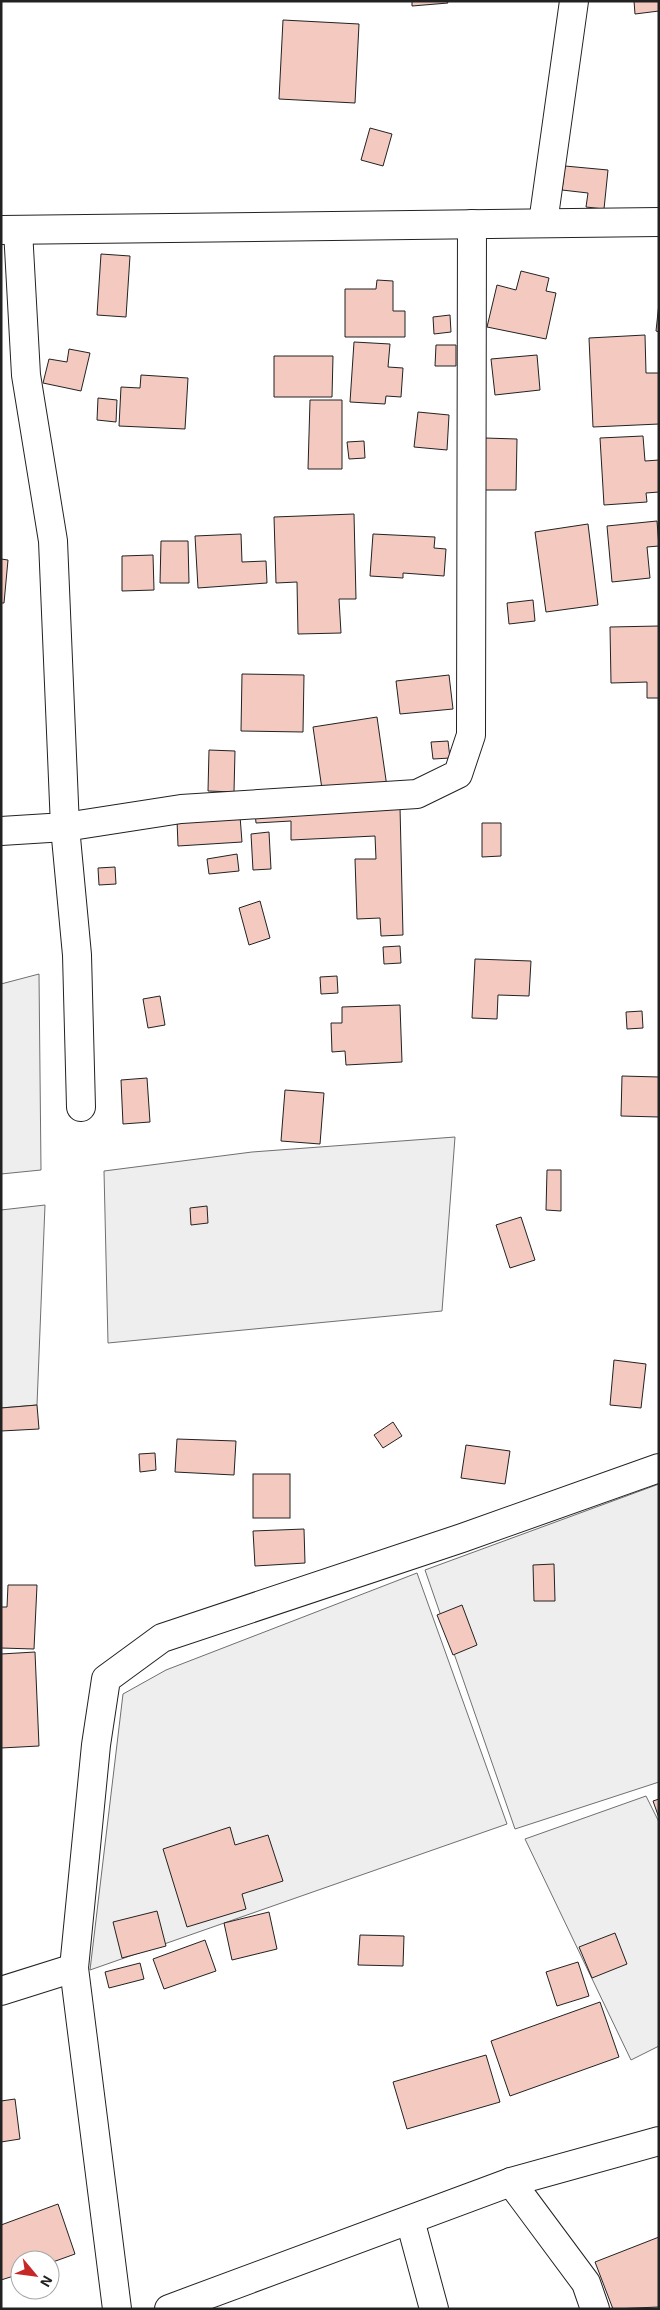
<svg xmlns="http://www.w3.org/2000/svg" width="660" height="2310" viewBox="0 0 660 2310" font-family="'Exo 2',sans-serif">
  <rect width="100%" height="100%" fill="#fff"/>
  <!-- green -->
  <g fill="#eee" stroke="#6f6f6f">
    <path d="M39,974L41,1170L1,1174V984Z"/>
    <path d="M455,1137L442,1311L108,1343L104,1171L252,1152Z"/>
    <path d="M45,1205L37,1405L1,1408V1210Z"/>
    <path d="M659,1484V1782L515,1829L425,1570Z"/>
    <path d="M417,1573L507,1824L90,1970L123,1694L166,1670Z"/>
    <path d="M646,1796L659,1822V2046L631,2060L525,1839Z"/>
  </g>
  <!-- building -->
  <g fill="#f3c9c0" stroke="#222">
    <path d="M412,1H447L448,3L412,6Z"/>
    <path d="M634,1H659V11L635,14Z"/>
    <path d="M283,20L359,24L355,103L279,99Z"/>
    <path d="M370,128L392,134L383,166L361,160Z"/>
    <path d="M565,166L608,170L604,209L586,207L588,193L562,190Z"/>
    <path d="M101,254L130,256L126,317L97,315Z"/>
    <path d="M521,271L549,278L546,291L556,293L546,339L487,327L497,285L516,290Z"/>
    <path d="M377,280L393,281V311H405V337H345V289H376Z"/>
    <path d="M659,303V332L656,331Z"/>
    <path d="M450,315L451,332L434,334L433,317Z"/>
    <path d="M645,335L646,373H659V424L593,427L589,338Z"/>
    <path d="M354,342L390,344L388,367L403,368L401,397L386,396L385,404L350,402Z"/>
    <path d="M436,345H456V366H435Z"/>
    <path d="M69,349L90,353L81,391L43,383L49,359L67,362Z"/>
    <path d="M537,355L540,390L495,395L491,359Z"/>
    <path d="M274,356H333L332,397H274Z"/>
    <path d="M141,375L188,378L185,429L119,426L121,387L140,388Z"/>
    <path d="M98,398L117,400L116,422L97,420Z"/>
    <path d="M310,400H342V469H308Z"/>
    <path d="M418,412L449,415L447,450L414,447Z"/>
    <path d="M643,436L645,461L659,460V492L646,493L647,502L604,505L600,438Z"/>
    <path d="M485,438L517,439L516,490H484Z"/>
    <path d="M364,441L365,458L349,459L347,442Z"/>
    <path d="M354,514L356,599H339L341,633L298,634L297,582L276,583L274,517Z"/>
    <path d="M657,521L659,546L647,547L650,578L612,582L607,526Z"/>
    <path d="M588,524L598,605L546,612L535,532Z"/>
    <path d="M241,534L242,562L266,561L267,583L198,588L195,536Z"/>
    <path d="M373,534L435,537L434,548L446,549L444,576L403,573V578L370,576Z"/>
    <path d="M161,541H188L189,583H160Z"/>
    <path d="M153,555L154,590L122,591V556Z"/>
    <path d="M1,559L8,560L4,603H1Z"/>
    <path d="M533,600L535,621L509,624L507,603Z"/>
    <path d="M659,626V698H647V682L611,683L610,627Z"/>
    <path d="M242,674L304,675L303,732L241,731Z"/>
    <path d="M449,675L453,709L400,714L396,681Z"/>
    <path d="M377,717L387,787L323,796L313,727Z"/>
    <path d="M448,741L450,758L433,759L431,742Z"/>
    <path d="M209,750L235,751L234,792L208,791Z"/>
    <path d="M400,807L403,935L381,936L380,918L357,919L355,859H376L375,836L291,840V821L256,823L255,812Z"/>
    <path d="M240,816L242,842L178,846L177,820Z"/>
    <path d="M482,823H501V856L482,857Z"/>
    <path d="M269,832L271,869L253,870L251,834Z"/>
    <path d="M237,854L239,871L209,874L207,859Z"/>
    <path d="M115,867L116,884L99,885L98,868Z"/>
    <path d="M260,901L270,938L249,945L239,908Z"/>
    <path d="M400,946L401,963L384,964L383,947Z"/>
    <path d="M475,959L531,961L529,996L498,995L497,1019L472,1018Z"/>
    <path d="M337,976L338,993L321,994L320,977Z"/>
    <path d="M160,996L165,1025L148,1028L143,999Z"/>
    <path d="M400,1005L402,1062L346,1065L345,1051L332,1052L331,1023H342V1007Z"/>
    <path d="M642,1011L643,1028L627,1029L626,1012Z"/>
    <path d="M622,1076L659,1077V1117L621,1116Z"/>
    <path d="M147,1078L150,1122L123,1124L121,1080Z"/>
    <path d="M285,1090L324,1093L320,1144L281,1141Z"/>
    <path d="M547,1170H561V1211L546,1210Z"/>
    <path d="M207,1206L208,1223L191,1225L190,1208Z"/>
    <path d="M521,1217L535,1260L510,1268L496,1225Z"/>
    <path d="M614,1360L646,1364L641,1408L610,1405Z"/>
    <path d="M37,1405L39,1429L1,1431V1408Z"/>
    <path d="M393,1422L402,1436L383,1448L374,1435Z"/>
    <path d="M177,1439L236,1441L234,1475L175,1472Z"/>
    <path d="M466,1445L510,1451L505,1484L461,1478Z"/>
    <path d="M155,1453L156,1470L140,1472L139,1454Z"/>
    <rect x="253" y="1474" width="37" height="44"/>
    <path d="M304,1529L305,1563L255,1566L253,1531Z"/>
    <path d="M554,1564L555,1601H534L533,1565Z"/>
    <path d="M8,1585H37L34,1649L1,1648V1607H7Z"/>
    <path d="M462,1605L477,1645L453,1655L437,1615Z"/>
    <path d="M35,1652L39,1746L1,1748V1654Z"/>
    <path d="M659,1799V1818L653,1801Z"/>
    <path d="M230,1827L235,1845L268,1835L283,1881L242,1894L246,1909L187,1927L163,1849Z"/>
    <path d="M157,1911L166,1946L122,1958L113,1922Z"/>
    <path d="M269,1912L277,1949L232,1960L224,1923Z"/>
    <path d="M615,1933L627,1964L592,1978L579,1947Z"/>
    <path d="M360,1935L404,1936L403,1966L358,1965Z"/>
    <path d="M205,1940L216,1971L164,1989L153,1959Z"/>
    <path d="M578,1962L589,1996L557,2006L546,1972Z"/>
    <path d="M140,1963L144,1979L109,1988L105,1972Z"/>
    <path d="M600,2002L619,2057L510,2096L491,2041Z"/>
    <path d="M486,2055L500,2102L407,2129L393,2082Z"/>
    <path d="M15,2099L20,2139L1,2142V2101Z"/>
    <path d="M58,2204L75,2254L50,2263V2260H20V2274L1,2280V2225Z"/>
    <path d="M659,2237V2307L613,2309L595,2262Z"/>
  </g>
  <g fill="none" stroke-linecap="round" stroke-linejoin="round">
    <defs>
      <g id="street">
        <path d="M543,223L574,1"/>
        <path d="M1,230L659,222"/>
        <path d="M1,831L65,827L53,541L26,375L18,230"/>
        <path d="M81,1107L77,955L65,827L181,809L417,794L458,774L471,735L472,224"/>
        <path d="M1,1991L74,1968"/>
        <path d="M511,2182L586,2283L595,2309"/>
        <path d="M410,2220L434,2309"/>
        <path d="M117,2309L74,1968L96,1745L106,1679L162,1638L462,1538L659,1468"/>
      </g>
      <path id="highway" d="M169,2309L511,2182L659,2141"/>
    </defs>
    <!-- street casing -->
    <use href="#street" stroke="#222" stroke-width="30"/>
    <!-- highway casing -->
    <use href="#highway" stroke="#222" stroke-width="30"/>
    <!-- street -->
    <use href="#street" stroke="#fff" stroke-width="28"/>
    <!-- highway -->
    <use href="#highway" stroke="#fff" stroke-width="28"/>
  </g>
  <!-- border -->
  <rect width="660" height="2310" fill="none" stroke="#222222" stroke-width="5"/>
  <!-- north arrow -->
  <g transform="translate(35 2275) rotate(119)"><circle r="24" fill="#ffffff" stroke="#a7a7a7"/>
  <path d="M0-4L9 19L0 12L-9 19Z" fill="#c62828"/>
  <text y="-8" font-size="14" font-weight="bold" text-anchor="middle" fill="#222222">N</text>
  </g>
</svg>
